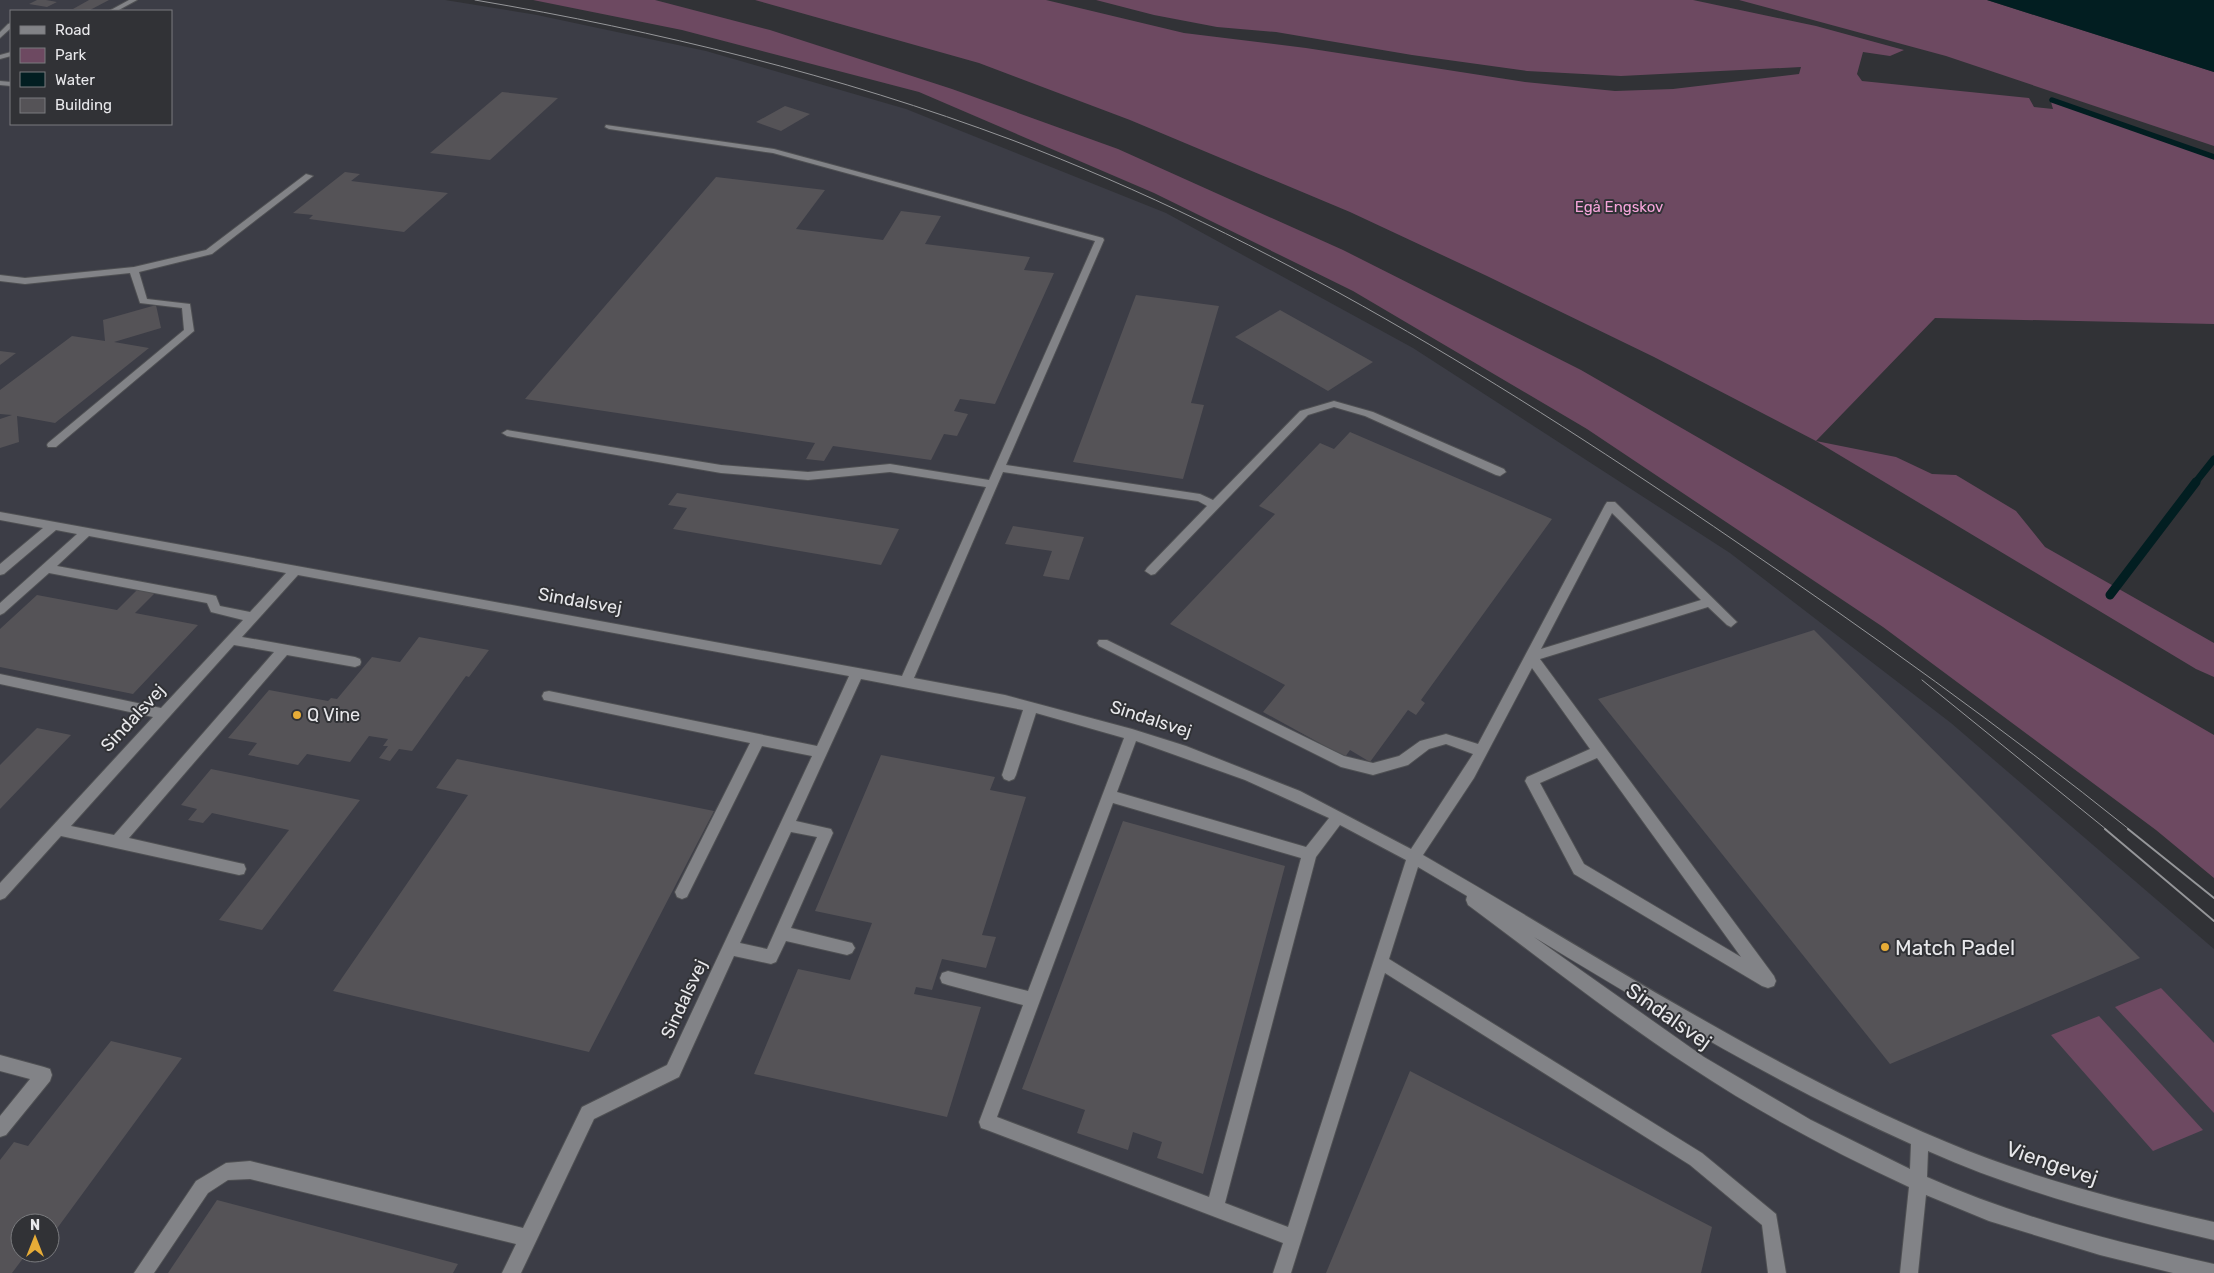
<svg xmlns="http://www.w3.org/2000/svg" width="2214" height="1273" viewBox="0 0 2214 1273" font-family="Rubik,sans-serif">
  <rect width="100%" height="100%" fill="#313236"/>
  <!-- built -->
  <path fill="#3c3d46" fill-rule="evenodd" d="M0,0H445L537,15L706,51L906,109L1166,213L1413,348L1730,553L1951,723L2214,949V1273H0ZM11,11H171V124H11ZM20,1223H50V1253H20Z"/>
  <!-- green -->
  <g fill="#6d4961">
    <path d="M533,0H655L770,30L952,89L1118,149L1343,250L1581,370L2214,735V878L2156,830L1883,627L1587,429L1353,291L1154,193L919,92L682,30Z"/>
    <path d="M755,0H1046L1184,33L1306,48L1525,82L1615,91L1673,89L1799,74L1801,67L1621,76L1527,71L1412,55L1276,32L1217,27L1154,15L1096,0H1693L1816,26L1904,50L1890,56L1863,52L1857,74L1862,81L2029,98L2034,107L2053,109L2051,102L2062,103L2214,157V324L1935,318L1816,441L1896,457L1932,474L1956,475L2016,511L2045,547L2214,643V677L2196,669L1816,441L1654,357L1487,276L1350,212L1130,120L979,63Z"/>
    <path d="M1739,0H1987L2214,72V146L1946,56Z"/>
    <path d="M2161,988L2214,1043V1113L2115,1007Z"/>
    <path d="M2099,1016L2203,1130L2153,1151L2051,1035Z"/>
  </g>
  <!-- water -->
  <path fill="#021e21" d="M1987,0H2214V72Z"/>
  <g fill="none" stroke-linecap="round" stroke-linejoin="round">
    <!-- stream-far2 -->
    <path stroke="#021e21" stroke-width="5.5" d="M2052,100L2214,157"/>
    <!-- stream-far1 -->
    <path stroke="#021e21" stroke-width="7" d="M2195,483L2214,459"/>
    <!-- stream -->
    <path stroke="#021e21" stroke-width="9" d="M2110,595L2196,482"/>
  </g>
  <!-- building -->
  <g fill="#555357">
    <path d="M37,0H46L57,2L47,7L29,4Z"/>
    <path d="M89,0H109L90,10L73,9Z"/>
    <path d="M502,92L558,98L490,160L430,153Z"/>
    <path d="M785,106L810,114L781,131L756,122Z"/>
    <path d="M345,172L360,174L351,181L448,193L404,232L309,219L313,215L293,213Z"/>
    <path d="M716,177L825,190L796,229L883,240L901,211L941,216L925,244L1030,257L1024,270L1054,273L995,404L960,399L954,411L968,414L957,436L944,434L931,460L833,446L824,461L806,459L815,443L525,399Z"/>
    <path d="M1136,295L1219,306L1191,403L1204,405L1183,479L1073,462Z"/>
    <path d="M156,305L161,328L114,342L149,348L55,423L17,416L19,442L0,448V419L12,415L0,414V390L72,336L105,341L103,320Z"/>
    <path d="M1280,310L1373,362L1328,391L1235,337Z"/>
    <path d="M0,351L16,353L0,365Z"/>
    <path d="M1350,432L1552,519L1421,700L1425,703L1416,715L1408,710L1370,762L1350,750L1345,757L1263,712L1285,685L1170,624L1275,514L1259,506L1320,443L1334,449Z"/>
    <path d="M677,493L899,529L881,565L673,529L687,508L668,505Z"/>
    <path d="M1013,526L1084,537L1069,580L1043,576L1052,551L1005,544Z"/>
    <path d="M139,588L157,591L135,613L198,625L133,694L0,667V629L37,595L117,610Z"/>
    <path d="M1814,630L2140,958L1890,1064L1598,699Z"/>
    <path d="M419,637L489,650L469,677L466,676L412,751L399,749L390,761L379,758L388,746H383L388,739L369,736L350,762L307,754L298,765L248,755L257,743L228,738L269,690L328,701L331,698L337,699L372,657L400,662Z"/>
    <path d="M37,728L71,735L0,809V765Z"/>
    <path d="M881,755L995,777L990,790L1026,797L982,935L996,937L986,968L942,959L932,990L916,987L914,994L981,1007L947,1117L754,1074L798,969L850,980L872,923L815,911Z"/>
    <path d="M457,759L714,811L589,1052L333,991L468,795L436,788Z"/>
    <path d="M211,769L360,800L262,930L219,920L289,830L212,813L203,823L188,820L197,809L181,805Z"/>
    <path d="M1123,821L1285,866L1203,1174L1157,1158L1162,1142L1133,1132L1128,1150L1077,1133L1085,1110L1022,1089Z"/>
    <path d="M111,1041L182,1058L50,1238V1223H20V1253H27L12,1273H0V1160L14,1142L28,1146Z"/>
    <path d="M1410,1071L1712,1227L1701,1273H1326Z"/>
    <path d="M217,1200L458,1264L453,1273H168Z"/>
  </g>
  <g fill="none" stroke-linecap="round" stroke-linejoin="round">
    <defs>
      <g id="minor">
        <path d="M129,0H137L117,11H109Z"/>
        <path d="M11,23V28L0,38V32L8,24Z"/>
        <path d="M11,52V56L0,59V55Z"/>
        <path d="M0,81L11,82V86L0,85Z"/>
        <path d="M606,125L774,149L1103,238L1104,240L1006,465L1200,494L1213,500L1300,411L1334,401L1373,412L1504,469L1506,472L1500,476L1496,475L1365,416L1334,407L1308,415L1155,574L1151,575L1145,571L1147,568L1207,506L1198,501L1003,472L914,678L1005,695L1132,729L1186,746L1300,791L1411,849L1473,754L1446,744L1429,749L1408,765L1373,775L1341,767L1099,646L1097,643L1099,640H1107L1344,756L1373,763L1399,756L1420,741L1446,734L1478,744L1605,505L1607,502H1615L1737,622L1731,627L1727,625L1708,607L1540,659L1774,976L1776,981L1774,986L1768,988L1762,986L1574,874L1525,781L1527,777L1590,749L1532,668L1474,778L1423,855C1595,954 1761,1064 1944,1141C2031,1178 2122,1201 2214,1222V1240C2116,1217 2020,1192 1928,1151L1927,1177C2019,1218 2116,1242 2214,1264V1273H2173L2100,1255L1989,1221L1926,1195L1918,1273H1900L1909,1187C1834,1152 1761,1114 1692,1068C1615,1018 1542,960 1468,905L1466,900L1467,896L1418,867L1389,959L1702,1153L1776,1214L1786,1273H1768L1762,1225L1690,1165L1385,973L1291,1273H1273L1283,1243L987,1130L981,1128L979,1122L1023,1005L948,985L942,983L940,978L942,973L948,971L1028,991L1124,738L1036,713L1016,775L1014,779L1009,781L1004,779L1002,775L1023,710L861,679L796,821L831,829L833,833L791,928L852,943L855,948L852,953L847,955L786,941L776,962L771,964L734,956L679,1077L594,1119L521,1273H502L516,1244L250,1179L228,1180L208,1193L154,1273H134L196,1181L226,1163L250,1161L523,1228L582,1107L667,1065L812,756L762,746L687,897L682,899L677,897L675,892L750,743L549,701L544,700L542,696L544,692L549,691L817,746L849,676L298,575L242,637L355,657L360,659L361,662L360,665L355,667L287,655L129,838L239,863L244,864L246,869L244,874L239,875L61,836L5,898L0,900V883L153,717L0,684V674L161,708L243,620L211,612L207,603L49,573L4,613L0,615V603L77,534L56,530L4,574L0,575V564L43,528L0,520V512L902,676L986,487L890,472L808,480L721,473L507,436L502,433L507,430L721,465L808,472L890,464L989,480L1095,241L773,153L609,129L605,127ZM1612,513L1701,600L1541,649ZM89,536L286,573L250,612L220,606L216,596L212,595L57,566ZM234,645L274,652L114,835L71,826ZM1136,741L1245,780L1329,818L1306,847L1117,792ZM1597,758L1741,957L1584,864L1540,783ZM1113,803L1301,858L1209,1197L997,1117ZM1340,825L1406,860L1288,1227L1225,1203L1316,857ZM791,832L817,837L767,949L740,943ZM1534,937C1656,1011 1780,1086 1911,1144L1910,1169L1811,1120L1704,1057Z"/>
        <path d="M306,174L313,176L212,254L139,272L147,299L190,304L194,331L56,447H48L47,445L48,443L184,330L182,308L140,303L130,273L25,284L0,281V275L25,278L134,267L206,250Z"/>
        <path d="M0,1055L44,1067L50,1069L52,1075L50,1081L6,1135L0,1137V1116L30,1079L0,1071Z"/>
      </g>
    </defs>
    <!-- minor casing -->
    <use href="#minor" stroke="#4f5053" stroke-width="2"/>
    <!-- minor -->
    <use href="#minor" fill="#828387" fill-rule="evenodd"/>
    <!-- tram-far1 -->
    <g stroke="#959699" stroke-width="1">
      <path d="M475,0C658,31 838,75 1012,140C1271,238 1507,385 1735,541C1870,633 2003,728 2130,830"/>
      <path d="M1922,680L2107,830"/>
    </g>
    <!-- tram -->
    <g stroke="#959699" stroke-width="2">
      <path d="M2105,829L2214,921"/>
      <path d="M2128,829L2214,898"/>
    </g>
  </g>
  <!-- markers -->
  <g fill="#e7ac37" stroke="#313236" stroke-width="2">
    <circle cx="297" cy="715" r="5"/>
    <circle cx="1885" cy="947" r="5"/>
  </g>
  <g text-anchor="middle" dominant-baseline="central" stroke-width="4" stroke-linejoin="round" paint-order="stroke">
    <!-- far-park labels -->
    <g font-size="15" fill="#f6a5db" stroke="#313236">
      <text x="1619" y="207">Egå Engskov</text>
    </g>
    <!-- street labels -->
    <g font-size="18" fill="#e8e8eb" stroke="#313236">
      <text transform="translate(580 601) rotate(10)">Sindalsvej</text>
      <text transform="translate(133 718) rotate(-47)">Sindalsvej</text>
      <text transform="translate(1151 719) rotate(18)">Sindalsvej</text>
      <text transform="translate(684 999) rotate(-65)">Sindalsvej</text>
    </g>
    <!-- poi labels -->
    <g font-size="18" fill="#e8e8eb" stroke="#313236" text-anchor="start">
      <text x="307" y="715">Q Vine</text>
    </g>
    <!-- near-poi labels -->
    <g font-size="21" fill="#e8e8eb" stroke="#313236" text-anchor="start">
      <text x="1895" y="947">Match Padel</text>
    </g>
    <!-- near-street labels -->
    <g font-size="21" fill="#e8e8eb" stroke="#313236">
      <text transform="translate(1669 1016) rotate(35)">Sindalsvej</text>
      <text transform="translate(2052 1163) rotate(19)">Viengevej</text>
    </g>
  </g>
  <!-- legend -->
  <rect x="10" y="10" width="162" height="115" fill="#313236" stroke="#7a7b7e"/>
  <rect x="20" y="26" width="25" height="8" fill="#828387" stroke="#7a7b7e"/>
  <text x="55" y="35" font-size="15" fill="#e8e8eb">Road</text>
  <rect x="20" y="48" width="25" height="15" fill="#6d4961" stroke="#7a7b7e"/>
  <text x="55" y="60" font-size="15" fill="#e8e8eb">Park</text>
  <rect x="20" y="72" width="25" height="15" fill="#021e21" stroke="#7a7b7e"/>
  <text x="55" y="85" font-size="15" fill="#e8e8eb">Water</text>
  <rect x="20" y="98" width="25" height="15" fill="#555357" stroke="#7a7b7e"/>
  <text x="55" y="110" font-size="15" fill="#e8e8eb">Building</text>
  <!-- north arrow -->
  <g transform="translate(35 1238)"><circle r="24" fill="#313236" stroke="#7a7b7e"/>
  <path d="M0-4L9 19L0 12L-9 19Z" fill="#e7ac37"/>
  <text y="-8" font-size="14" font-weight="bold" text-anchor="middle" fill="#e8e8eb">N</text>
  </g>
</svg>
